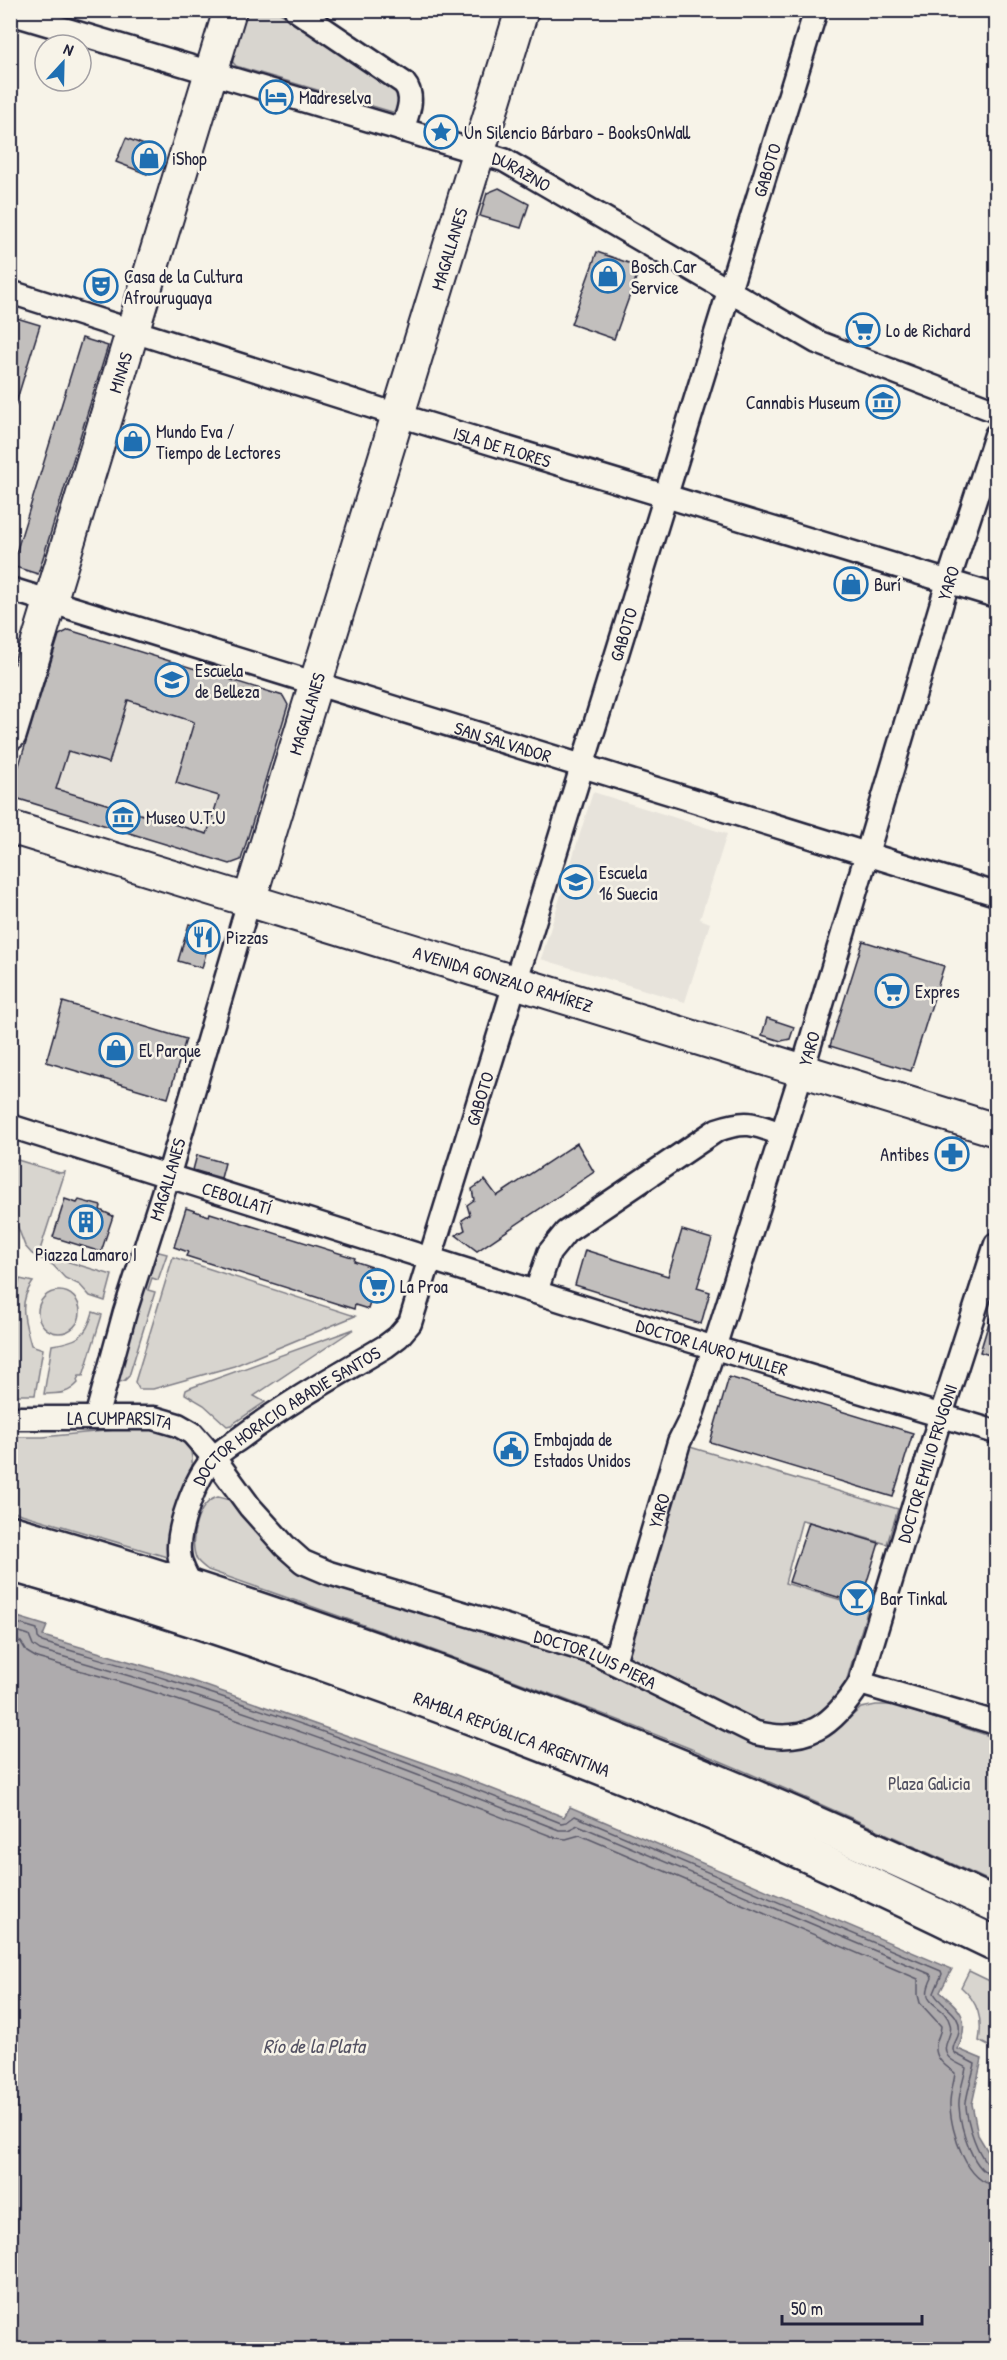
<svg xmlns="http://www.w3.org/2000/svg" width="1007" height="2360" viewBox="0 0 1007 2360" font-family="'Patrick Hand',sans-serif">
  <rect width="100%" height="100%" fill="#f7f3e8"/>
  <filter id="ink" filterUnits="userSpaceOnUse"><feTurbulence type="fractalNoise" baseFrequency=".0167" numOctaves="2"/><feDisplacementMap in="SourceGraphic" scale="12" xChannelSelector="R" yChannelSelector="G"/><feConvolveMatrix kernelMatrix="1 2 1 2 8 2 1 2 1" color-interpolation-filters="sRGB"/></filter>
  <g filter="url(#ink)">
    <!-- built -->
    <g fill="#e7e3db">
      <path d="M69,630L283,696L288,705L241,859L19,799L59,635Z"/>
      <path d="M593,792L727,834L700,919L710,923L685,1002L541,959Z"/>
    </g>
    <!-- green -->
    <g fill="#d8d5cf" stroke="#7d7c85" stroke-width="1.5">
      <path d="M245,11H277L394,85L402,97L396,113L236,66L231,60Z"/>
      <path d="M11,1158L60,1173L65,1172L39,1253L112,1275L105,1301L90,1296L80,1285L65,1278L53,1265L32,1254L25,1246L11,1209Z"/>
      <path d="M155,1251L167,1254L158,1280L152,1278L148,1290L155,1292L129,1376L124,1381L119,1382V1366Z"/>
      <path d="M173,1257L355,1316L234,1366L153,1389H139L135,1382Z"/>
      <path d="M20,1279L33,1282C17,1303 25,1322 31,1345L43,1349L35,1395H11V1312Z"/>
      <circle cx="59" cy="1312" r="21"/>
      <path d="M93,1312L102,1315L83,1376H79L77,1380L78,1383C67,1395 58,1393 44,1394L52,1345C77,1341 86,1338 93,1312Z"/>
      <path d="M354,1329L254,1396L265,1402L231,1425L227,1426L204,1405L185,1394L186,1390L190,1388Z"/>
      <path d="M146,1427C171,1431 194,1433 192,1466C178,1500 172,1517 169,1554L167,1557L11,1511L10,1437H43Z"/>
      <path d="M690,1447L898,1509L887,1544L802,1520L785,1583L868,1608L841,1699L829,1715L778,1732L626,1658Z"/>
      <path d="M218,1497L230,1500L276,1549L602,1664L740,1734L815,1741L833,1732L861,1708L876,1705H893L996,1738V1884C895,1837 793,1791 689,1748C530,1684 369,1626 208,1570C204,1567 200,1564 197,1560C188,1542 197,1501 218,1497Z"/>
      <path d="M969,1971L996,1984V2050L979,2041C983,2019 978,2002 961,1987Z"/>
      <path d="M996,2069V2138L995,2139C988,2115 986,2092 996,2069Z"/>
    </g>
    <!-- water -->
    <path fill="#aeabad" stroke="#76747f" stroke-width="1.5" d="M11,1615L47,1626L43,1636L172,1674L300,1719L436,1767L564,1817L570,1807L952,1969L940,1992C963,2011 970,2020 958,2049L982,2059L972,2104L978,2135L996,2165V2349H11Z"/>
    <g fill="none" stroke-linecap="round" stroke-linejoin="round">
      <!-- shore -->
      <g stroke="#5a5969" stroke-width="1.5">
        <path d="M10,1621L37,1629L38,1638L42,1642C85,1655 127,1666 169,1680C302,1721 432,1772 561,1823L567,1822L575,1816L941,1971L942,1974L934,1993C941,2007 962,2012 959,2032C958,2039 953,2043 953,2050L956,2054L975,2064C972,2077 968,2089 966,2102C965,2118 979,2166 996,2168"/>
        <path d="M10,1629L29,1635L33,1645L40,1650C82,1662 124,1674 166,1687C299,1728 429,1779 559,1830H568L578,1825L930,1974L932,1978C917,2008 944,2001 950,2024C954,2035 941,2044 947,2055C951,2062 961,2064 966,2068C964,2080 958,2094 959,2106C960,2126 973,2175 996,2176"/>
        <path d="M10,1639L21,1642L27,1652L37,1658C80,1671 125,1682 168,1697C299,1740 427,1788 556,1838L566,1839L580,1835L918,1979V1995L920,2003L941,2026C941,2032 939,2035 937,2040C932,2057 944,2065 955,2073C954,2084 949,2095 950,2106C951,2131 966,2184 996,2185"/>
      </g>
    </g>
    <!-- building -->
    <g fill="#c2bfbd" stroke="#22223b" stroke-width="1.5" fill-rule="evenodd">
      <path d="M126,138L157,150L147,174L116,162Z"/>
      <path d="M499,188L529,204L521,228L480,216L487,193Z"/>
      <path d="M597,252L640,267L614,339L571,324Z"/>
      <path d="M10,316L40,325L14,409L10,408Z"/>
      <path d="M82,338L108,346L38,574L12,566Z"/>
      <path d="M69,630L283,696L288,705L241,860L230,864L19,799L12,788L59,635ZM128,700L194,722L176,783L219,796L207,834L56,789L68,751L109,763Z"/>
      <path d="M189,924L212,930L202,968L178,961Z"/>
      <path d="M863,941L944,966L911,1071L830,1046Z"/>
      <path d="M63,1002L186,1039L168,1098L46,1062Z"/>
      <path d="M767,1018L794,1027L790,1039L781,1041L762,1035Z"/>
      <path d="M577,1143L594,1172L477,1251L456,1235L465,1230L462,1220L470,1215L467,1205L474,1200L472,1189L485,1180L497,1196Z"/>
      <path d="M197,1155L225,1163L221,1178L193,1170Z"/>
      <path d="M65,1199L77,1203L79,1200L101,1206L100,1210L113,1216L101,1252L53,1237Z"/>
      <path d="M186,1208L209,1216L210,1213L355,1258L354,1261L381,1270L368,1309L355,1305L354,1309L186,1256L188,1252L174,1247Z"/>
      <path d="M682,1230L712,1239L697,1288L710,1292L701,1324L575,1285L585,1250L668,1276Z"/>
      <path d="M993,1309L996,1310V1357L980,1352Z"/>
      <path d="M729,1377L913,1433L893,1497L710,1442Z"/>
      <path d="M809,1522L879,1543L860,1604L789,1582Z"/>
    </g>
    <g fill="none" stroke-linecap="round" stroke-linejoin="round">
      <defs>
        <g id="street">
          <path d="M296,10L404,83C416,97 407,115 402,130"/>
          <path id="s1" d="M10,13L504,160L817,342L996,411"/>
          <path id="s2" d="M10,292L398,415L996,596"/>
          <path id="s3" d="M10,589L996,894"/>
          <path id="s4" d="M10,1126L665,1333L996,1432"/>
          <path d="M536,1292L549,1253L566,1232L717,1130C746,1120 753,1123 781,1134"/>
          <path id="s5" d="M10,1418H154L178,1425L192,1433L214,1458L250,1507L285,1546L303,1562L329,1573L592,1652L756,1733C807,1745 833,1726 860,1683L941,1415L996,1244"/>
          <path id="s6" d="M96,1418L125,1312L168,1177L249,901"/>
          <path id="s7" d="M193,1588C188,1579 182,1570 180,1559C174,1533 196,1476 214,1458C222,1449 234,1443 243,1436C288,1402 338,1375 386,1346L398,1337L410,1323L816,10"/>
          <path id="s8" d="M614,1662L679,1442L690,1420L714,1348L802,1071L948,582L996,435"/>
          <path d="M860,1683L996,1723"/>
        </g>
        <g id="secondary">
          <path id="s9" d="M10,734L230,10"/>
          <path id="s10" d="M10,827L996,1130"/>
          <path id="s11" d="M249,901L522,10"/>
        </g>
        <g id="primary">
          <path d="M10,1532C349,1630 678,1756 996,1905"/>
          <path id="s12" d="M10,1564C235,1628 456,1708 672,1796C782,1841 889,1893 996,1944"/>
        </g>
      </defs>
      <!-- street casing -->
      <use href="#street" stroke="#22223b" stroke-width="27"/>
      <!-- secondary casing -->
      <use href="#secondary" stroke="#22223b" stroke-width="36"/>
      <!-- primary casing -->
      <use href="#primary" stroke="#22223b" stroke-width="38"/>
      <!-- street -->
      <use href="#street" stroke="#f7f3e8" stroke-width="22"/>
      <!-- secondary -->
      <use href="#secondary" stroke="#f7f3e8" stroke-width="32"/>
      <!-- primary -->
      <use href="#primary" stroke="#f7f3e8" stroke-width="33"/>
    </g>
  </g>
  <!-- icons -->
  <defs>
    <symbol id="hotel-ring" viewBox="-11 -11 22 22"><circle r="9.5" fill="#f7f3e8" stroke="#1f6fb2" stroke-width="1.5"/><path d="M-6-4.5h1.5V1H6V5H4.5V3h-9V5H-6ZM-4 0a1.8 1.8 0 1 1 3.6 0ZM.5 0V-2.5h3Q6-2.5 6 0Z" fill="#1f6fb2"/></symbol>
    <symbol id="sight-ring" viewBox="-11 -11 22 22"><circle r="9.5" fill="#f7f3e8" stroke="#1f6fb2" stroke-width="1.5"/><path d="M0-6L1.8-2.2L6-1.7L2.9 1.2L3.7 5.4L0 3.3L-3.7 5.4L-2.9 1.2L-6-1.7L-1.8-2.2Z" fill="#1f6fb2"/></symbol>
    <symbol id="shop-ring" viewBox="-11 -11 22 22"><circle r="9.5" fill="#f7f3e8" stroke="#1f6fb2" stroke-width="1.5"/><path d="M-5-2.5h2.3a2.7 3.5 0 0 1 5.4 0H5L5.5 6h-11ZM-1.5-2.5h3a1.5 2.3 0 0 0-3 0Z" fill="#1f6fb2"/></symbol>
    <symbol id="theatre-ring" viewBox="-11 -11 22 22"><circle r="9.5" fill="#f7f3e8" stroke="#1f6fb2" stroke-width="1.5"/><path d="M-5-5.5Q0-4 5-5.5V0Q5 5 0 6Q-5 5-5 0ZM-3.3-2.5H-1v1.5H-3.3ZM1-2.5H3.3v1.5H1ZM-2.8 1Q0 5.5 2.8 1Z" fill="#1f6fb2"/></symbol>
    <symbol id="supermarket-ring" viewBox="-11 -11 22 22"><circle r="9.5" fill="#f7f3e8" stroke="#1f6fb2" stroke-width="1.5"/><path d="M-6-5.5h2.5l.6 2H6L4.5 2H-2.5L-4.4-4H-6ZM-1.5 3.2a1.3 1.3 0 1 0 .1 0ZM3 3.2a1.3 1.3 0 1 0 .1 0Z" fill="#1f6fb2"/></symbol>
    <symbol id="museum-ring" viewBox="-11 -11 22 22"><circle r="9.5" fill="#f7f3e8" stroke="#1f6fb2" stroke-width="1.5"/><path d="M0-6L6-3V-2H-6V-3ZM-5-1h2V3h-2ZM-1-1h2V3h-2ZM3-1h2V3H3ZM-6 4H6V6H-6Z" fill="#1f6fb2"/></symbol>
    <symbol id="school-ring" viewBox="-11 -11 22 22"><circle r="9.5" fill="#f7f3e8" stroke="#1f6fb2" stroke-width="1.5"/><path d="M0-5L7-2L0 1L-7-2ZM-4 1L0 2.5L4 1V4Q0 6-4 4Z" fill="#1f6fb2"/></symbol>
    <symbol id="restaurant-ring" viewBox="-11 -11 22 22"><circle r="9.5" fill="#f7f3e8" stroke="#1f6fb2" stroke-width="1.5"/><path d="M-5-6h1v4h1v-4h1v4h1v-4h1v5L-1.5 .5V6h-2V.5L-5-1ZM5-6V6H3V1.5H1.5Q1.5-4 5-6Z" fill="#1f6fb2"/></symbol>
    <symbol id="pharmacy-ring" viewBox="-11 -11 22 22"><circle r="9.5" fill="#f7f3e8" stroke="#1f6fb2" stroke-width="1.5"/><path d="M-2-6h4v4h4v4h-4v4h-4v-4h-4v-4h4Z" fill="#1f6fb2"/></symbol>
    <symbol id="building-ring" viewBox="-11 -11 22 22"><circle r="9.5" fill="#f7f3e8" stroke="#1f6fb2" stroke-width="1.5"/><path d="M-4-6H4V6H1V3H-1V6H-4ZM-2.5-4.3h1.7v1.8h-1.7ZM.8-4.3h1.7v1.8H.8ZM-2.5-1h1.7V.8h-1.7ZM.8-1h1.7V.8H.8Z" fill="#1f6fb2"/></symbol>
    <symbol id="civic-ring" viewBox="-11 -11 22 22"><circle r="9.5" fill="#f7f3e8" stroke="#1f6fb2" stroke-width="1.5"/><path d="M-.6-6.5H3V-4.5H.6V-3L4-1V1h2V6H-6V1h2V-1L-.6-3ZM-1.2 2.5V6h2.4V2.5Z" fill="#1f6fb2"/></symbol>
    <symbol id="bar-ring" viewBox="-11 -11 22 22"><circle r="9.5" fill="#f7f3e8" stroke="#1f6fb2" stroke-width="1.5"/><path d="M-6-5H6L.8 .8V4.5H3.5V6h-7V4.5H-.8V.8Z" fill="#1f6fb2"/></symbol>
  </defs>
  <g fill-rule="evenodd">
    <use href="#hotel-ring" x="257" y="78" width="38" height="38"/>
    <use href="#sight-ring" x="422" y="113" width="38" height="38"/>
    <use href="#shop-ring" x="130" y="139" width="38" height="38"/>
    <use href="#shop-ring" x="589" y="257" width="38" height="38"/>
    <use href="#theatre-ring" x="82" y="267" width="38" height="38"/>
    <use href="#supermarket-ring" x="844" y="311" width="38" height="38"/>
    <use href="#museum-ring" x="864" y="383" width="38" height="38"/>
    <use href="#shop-ring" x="114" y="422" width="38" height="38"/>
    <use href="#shop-ring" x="832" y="565" width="38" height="38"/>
    <use href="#school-ring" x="153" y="661" width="38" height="38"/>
    <use href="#museum-ring" x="104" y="798" width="38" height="38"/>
    <use href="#school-ring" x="557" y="863" width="38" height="38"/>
    <use href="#restaurant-ring" x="184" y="918" width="38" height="38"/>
    <use href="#supermarket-ring" x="873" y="972" width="38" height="38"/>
    <use href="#shop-ring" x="97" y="1031" width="38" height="38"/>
    <use href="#pharmacy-ring" x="933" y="1135" width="38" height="38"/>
    <use href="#building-ring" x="67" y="1203" width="38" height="38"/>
    <use href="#supermarket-ring" x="358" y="1267" width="38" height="38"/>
    <use href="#civic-ring" x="492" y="1430" width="38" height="38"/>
    <use href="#bar-ring" x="838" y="1579" width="38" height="38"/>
  </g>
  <g text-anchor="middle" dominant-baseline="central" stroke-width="5" stroke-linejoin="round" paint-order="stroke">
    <!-- poi labels -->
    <g font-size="18" fill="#22223b" stroke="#f7f3e8" text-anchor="start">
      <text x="299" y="97">Madreselva</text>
      <text x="464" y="132">Un Silencio Bárbaro - BooksOnWall</text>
      <text x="172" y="158">iShop</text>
      <text x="631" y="266">Bosch Car<tspan x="631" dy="21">Service</tspan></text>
      <text x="124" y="276">Casa de la Cultura<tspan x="124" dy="21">Afrouruguaya</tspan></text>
      <text x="886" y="330">Lo de Richard</text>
      <text x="860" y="402" text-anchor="end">Cannabis Museum</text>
      <text x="156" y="431">Mundo Eva /<tspan x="156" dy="21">Tiempo de Lectores</tspan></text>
      <text x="874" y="584">Burí</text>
      <text x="195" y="670">Escuela<tspan x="195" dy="21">de Belleza</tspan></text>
      <text x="146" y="817">Museo U.T.U</text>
      <text x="599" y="872">Escuela<tspan x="599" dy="21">16 Suecia</tspan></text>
      <text x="226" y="937">Pizzas</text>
      <text x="915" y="991">Expres</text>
      <text x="139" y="1050">El Parque</text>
      <text x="929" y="1154" text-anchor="end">Antibes</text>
      <text x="86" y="1254" text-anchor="middle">Piazza Lamaro I</text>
      <text x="400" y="1286">La Proa</text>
      <text x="534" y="1439">Embajada de<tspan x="534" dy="21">Estados Unidos</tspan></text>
      <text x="880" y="1598">Bar Tinkal</text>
    </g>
    <!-- street labels -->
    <g font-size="18" fill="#22223b" stroke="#f7f3e8">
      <text stroke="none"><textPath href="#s7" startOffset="1587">GABOTO</textPath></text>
      <text stroke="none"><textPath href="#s1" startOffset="536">DURAZNO</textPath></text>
      <text stroke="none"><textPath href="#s11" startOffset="682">MAGALLANES</textPath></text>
      <text stroke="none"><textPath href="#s9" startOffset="378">MINAS</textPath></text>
      <text stroke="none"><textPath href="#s2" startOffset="516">ISLA DE FLORES</textPath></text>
      <text stroke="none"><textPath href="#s8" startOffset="1130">YARO</textPath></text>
      <text stroke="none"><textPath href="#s7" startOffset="1101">GABOTO</textPath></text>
      <text stroke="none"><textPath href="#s11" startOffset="196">MAGALLANES</textPath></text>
      <text stroke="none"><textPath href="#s3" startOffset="516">SAN SALVADOR</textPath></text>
      <text stroke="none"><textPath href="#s10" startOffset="516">AVENIDA GONZALO RAMÍREZ</textPath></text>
      <text stroke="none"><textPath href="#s8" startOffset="644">YARO</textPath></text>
      <text stroke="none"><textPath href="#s7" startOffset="615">GABOTO</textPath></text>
      <text stroke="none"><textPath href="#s6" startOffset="249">MAGALLANES</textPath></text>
      <text stroke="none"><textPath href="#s4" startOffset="238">CEBOLLATÍ</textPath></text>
      <text stroke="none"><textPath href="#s4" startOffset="736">DOCTOR LAURO MULLER</textPath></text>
      <text stroke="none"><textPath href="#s7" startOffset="224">DOCTOR HORACIO ABADIE SANTOS</textPath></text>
      <text stroke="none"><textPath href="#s5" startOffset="110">LA CUMPARSITA</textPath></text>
      <text stroke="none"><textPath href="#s5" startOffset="1197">DOCTOR EMILIO FRUGONI</textPath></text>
      <text stroke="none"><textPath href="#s8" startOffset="158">YARO</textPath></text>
      <text stroke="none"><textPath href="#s5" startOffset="664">DOCTOR LUIS PIERA</textPath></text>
      <text stroke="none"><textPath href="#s12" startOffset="530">RAMBLA REPÚBLICA ARGENTINA</textPath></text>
    </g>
    <!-- park labels -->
    <g font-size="18" fill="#504f60" stroke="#f7f3e8">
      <text x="929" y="1783">Plaza Galicia</text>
    </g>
    <!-- water labels -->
    <g font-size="20" font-style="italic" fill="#535263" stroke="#f7f3e8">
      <text x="314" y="2045">Río de la Plata</text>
    </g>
  </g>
  <!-- margin -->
  <rect width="1007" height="2360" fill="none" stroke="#f7f3e8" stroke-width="36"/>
  <rect x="18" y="18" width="971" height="2324" fill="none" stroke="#22223b" stroke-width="2" filter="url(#ink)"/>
  <!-- north arrow -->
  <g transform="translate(63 63) rotate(22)"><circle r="28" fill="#f7f3e8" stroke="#a29fa3" stroke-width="1.5"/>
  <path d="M0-4.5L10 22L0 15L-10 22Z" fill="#1f6fb2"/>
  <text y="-9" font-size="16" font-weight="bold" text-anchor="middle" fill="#22223b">N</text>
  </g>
  <!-- scale -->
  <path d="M782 2315v9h140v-9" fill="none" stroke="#22223b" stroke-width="3"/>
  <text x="791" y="2315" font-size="18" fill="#22223b" stroke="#f7f3e8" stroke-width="4.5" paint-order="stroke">50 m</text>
</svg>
